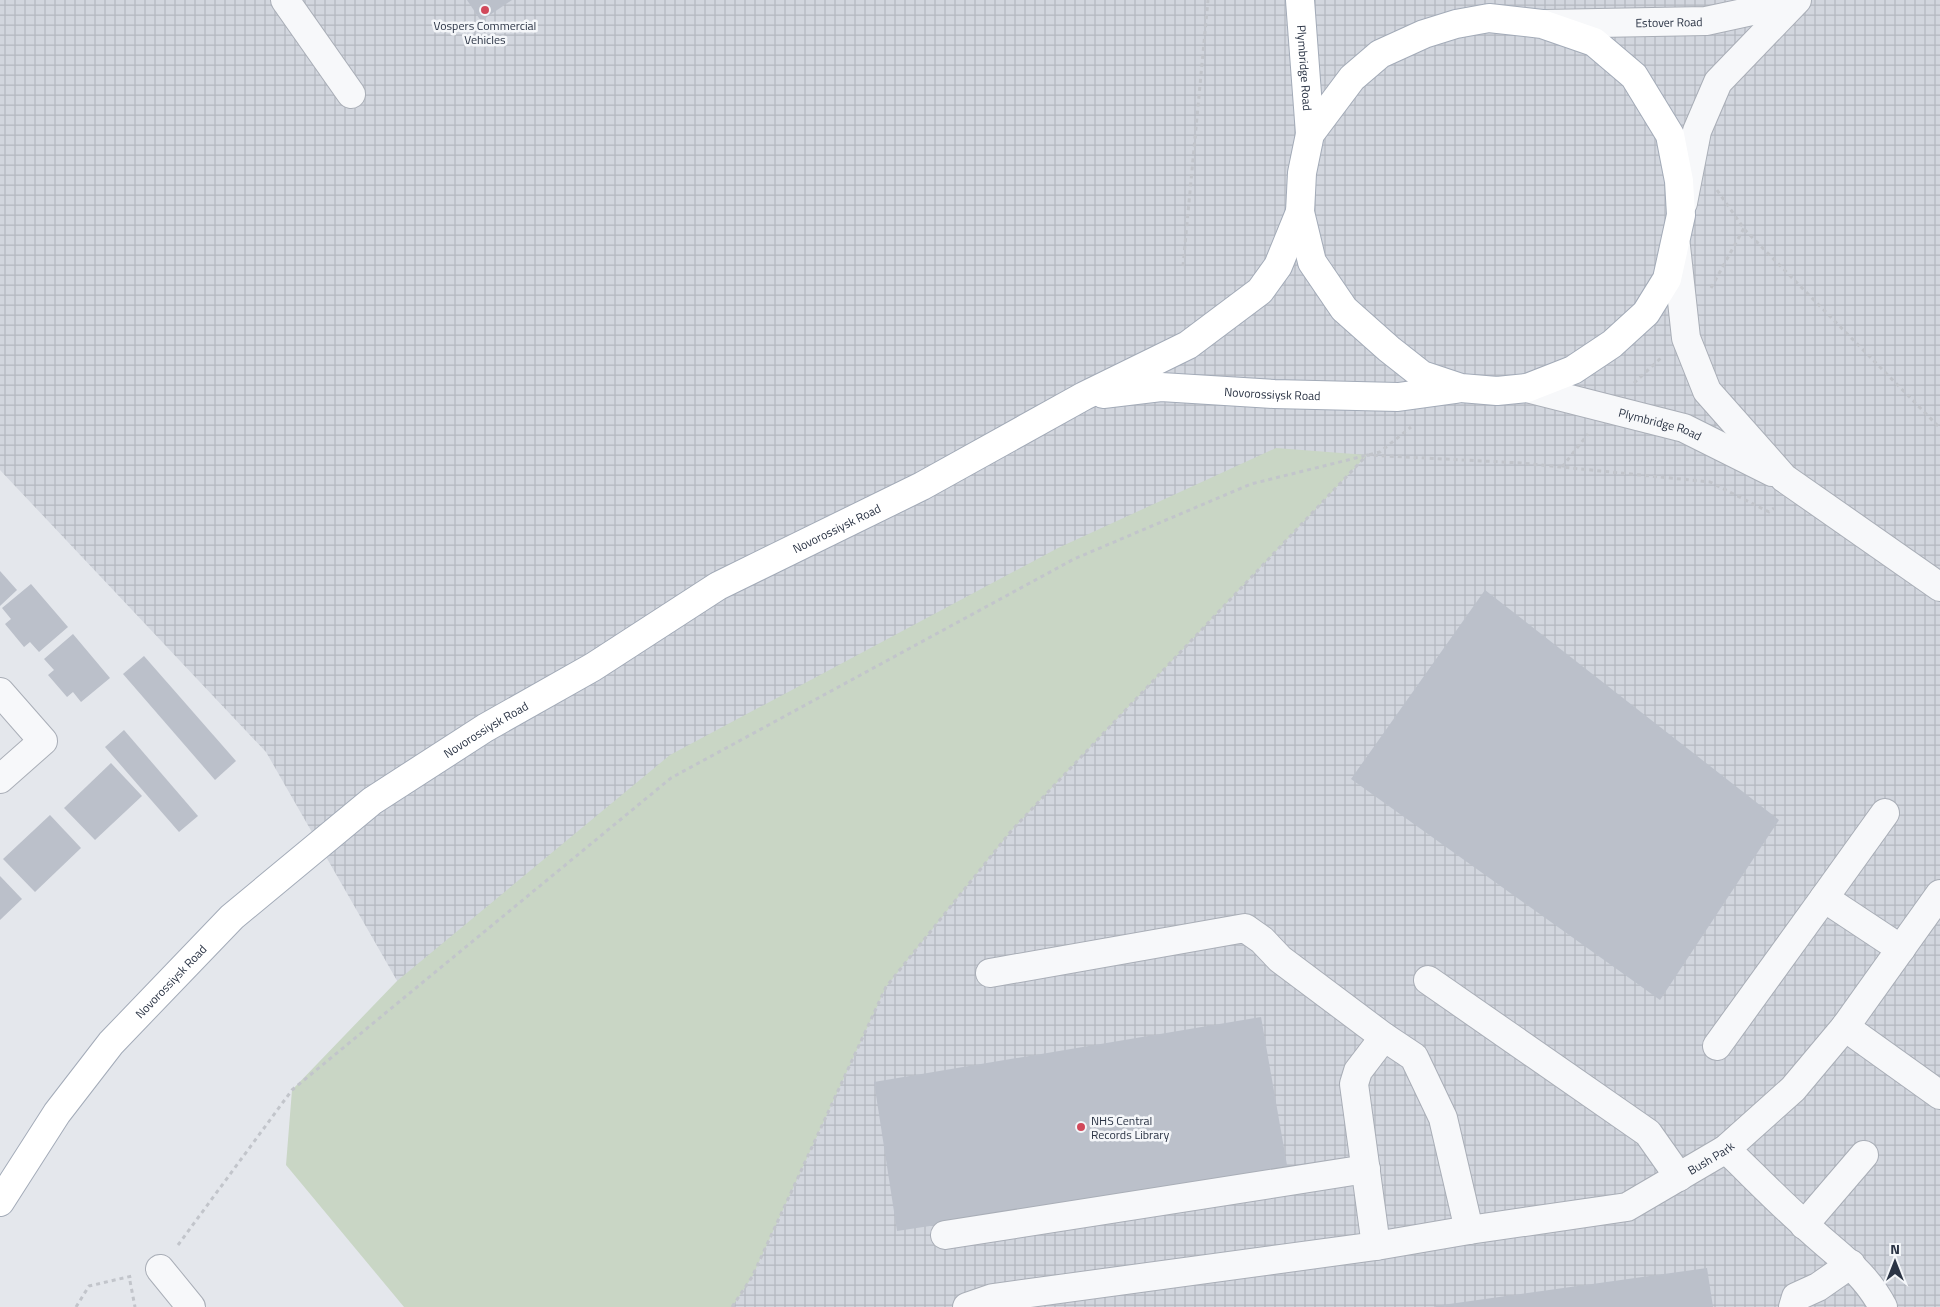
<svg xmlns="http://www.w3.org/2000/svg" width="1940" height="1307" viewBox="0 0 1940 1307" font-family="'Titillium Web',sans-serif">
  <defs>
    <pattern id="industrial-grid" width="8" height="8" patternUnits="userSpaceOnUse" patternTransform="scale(1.25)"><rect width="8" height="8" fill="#d2d6de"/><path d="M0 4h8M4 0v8" fill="none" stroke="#b4b8c0"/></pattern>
  </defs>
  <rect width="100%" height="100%" fill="#e4e7ec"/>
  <!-- industrial -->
  <path fill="url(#industrial-grid)" d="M0,0H1940V1307H584L266,752L0,470Z"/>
  <!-- green -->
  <path fill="#c9d6c5" d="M1276,448L1367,455L1012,830L886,987L752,1277L732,1307H404L286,1165L292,1090L397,981L670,755L1058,548Z"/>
  <!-- building -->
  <g fill="#bbc0ca">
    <path d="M467,0H512L481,21Z"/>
    <path d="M0,571L17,590L0,606Z"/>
    <path d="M31,584L68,627L39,652L30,642L24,647L5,624L11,619L2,608Z"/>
    <path d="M1485,590L1779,820L1660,1000L1351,779Z"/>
    <path d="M73,634L110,678L81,702L73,692L67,697L48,675L54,670L44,659Z"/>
    <path d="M144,656L236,761L215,780L123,674Z"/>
    <path d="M124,730L198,816L179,832L105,747Z"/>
    <path d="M111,763L142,796L95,840L64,808Z"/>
    <path d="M50,815L81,848L35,892L3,859Z"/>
    <path d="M0,876L22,899L0,920Z"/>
    <path d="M1261,1017L1288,1171L897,1231L874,1082Z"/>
    <path d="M1707,1268L1713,1307H1435V1306Z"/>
  </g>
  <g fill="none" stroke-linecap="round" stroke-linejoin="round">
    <defs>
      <g id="minor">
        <path d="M285,0L351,94"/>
        <path id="s1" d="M1545,24L1706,21L1794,2"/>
        <path d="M1683,203L1697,131L1718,82L1797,0"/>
        <path d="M1676,246L1686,338L1707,391L1784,478L1940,587"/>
        <path id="s2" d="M1527,388L1684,428L1772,472"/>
        <path d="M0,692L43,741L0,779"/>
        <path d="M1885,813L1824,898L1901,949"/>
        <path d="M990,973L1245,928L1262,940L1280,959L1384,1037L1414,1057L1443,1118L1469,1230"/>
        <path d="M1428,980L1648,1133L1679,1177"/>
        <path d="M1845,1027L1940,1095"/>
        <path d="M1717,1046L1824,898"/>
        <path d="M1726,1149C1752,1174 1777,1200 1804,1224C1834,1253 1863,1269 1883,1307"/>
        <path d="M1804,1225L1864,1155"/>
        <path d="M945,1235L1366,1169"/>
        <path d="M1376,1246L1354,1084L1358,1071L1384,1037"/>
        <path d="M160,1269L191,1307"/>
        <path id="s3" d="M967,1307L993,1298L1376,1246L1469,1230L1627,1207L1726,1149L1793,1089L1845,1027L1940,894"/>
        <path d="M1793,1307L1796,1297L1818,1287L1851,1264"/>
      </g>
      <g id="major">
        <path id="s4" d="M1300,0L1310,134"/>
        <path d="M1489,18L1542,24L1594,42L1634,76L1670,135L1679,181L1681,215L1667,279L1646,313L1612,344L1573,370L1527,388L1497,391L1461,388L1422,375L1389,349L1344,309L1312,262L1300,212L1302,173L1310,134L1352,78L1380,54L1424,34L1456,24Z"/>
        <path id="s5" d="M1103,394L1161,387L1274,394L1398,397L1456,389"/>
        <path id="s6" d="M0,1202L57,1113L111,1043L232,917L372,801L485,728L593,667L718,586L922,486L1084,396L1188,345L1260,291L1278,266L1300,212"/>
      </g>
    </defs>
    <!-- minor casing -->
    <use href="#minor" stroke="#a9aeb7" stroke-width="30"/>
    <!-- major casing -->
    <use href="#major" stroke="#a3abb8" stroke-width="30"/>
    <!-- path -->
    <g stroke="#c2c5cb" stroke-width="3" stroke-dasharray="4 4" stroke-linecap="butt">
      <path d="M1717,190L1745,230L1940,428"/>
      <path d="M1183,266L1208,0"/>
      <path d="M1711,288L1744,228"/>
      <path d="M1634,383L1662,357"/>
      <path d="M1562,467L1588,434"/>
      <path d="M178,1245L292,1090L671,778L1074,559L1251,484L1380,452L1411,427"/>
      <path d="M130,1281L135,1307"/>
      <path d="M76,1307L89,1286L132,1276"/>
      <path d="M732,1307L752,1277L886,987L1012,830L1367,455L1521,463L1710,482L1769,512L1774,508"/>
    </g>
    <!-- minor -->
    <use href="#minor" stroke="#f7f8fa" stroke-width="28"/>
    <!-- major -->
    <use href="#major" stroke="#fff" stroke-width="28"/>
  </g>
  <!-- markers -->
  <g fill="#d1495b" stroke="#f4f6f9" stroke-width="2">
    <circle cx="485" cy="10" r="5"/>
    <circle cx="1081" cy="1127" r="5"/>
  </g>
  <g text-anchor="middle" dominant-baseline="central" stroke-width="5" stroke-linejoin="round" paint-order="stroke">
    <!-- street labels -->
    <g font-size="12" fill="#2b3445" stroke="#f4f6f9">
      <text stroke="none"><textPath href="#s1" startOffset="124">Estover Road</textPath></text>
      <text stroke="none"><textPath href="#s4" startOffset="68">Plymbridge Road</textPath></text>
      <text stroke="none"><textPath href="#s5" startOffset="170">Novorossiysk Road</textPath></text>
      <text stroke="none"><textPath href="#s2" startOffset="138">Plymbridge Road</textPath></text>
      <text stroke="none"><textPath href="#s6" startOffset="1090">Novorossiysk Road</textPath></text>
      <text stroke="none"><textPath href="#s6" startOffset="685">Novorossiysk Road</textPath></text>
      <text stroke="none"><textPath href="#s6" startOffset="280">Novorossiysk Road</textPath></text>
      <text stroke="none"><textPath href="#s3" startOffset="765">Bush Park</textPath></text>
    </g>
    <!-- poi labels -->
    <g font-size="12" fill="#2b3445" stroke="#f4f6f9">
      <text x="485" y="25">Vospers Commercial<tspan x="485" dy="14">Vehicles</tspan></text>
      <text x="1091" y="1120" text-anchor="start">NHS Central<tspan x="1091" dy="14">Records Library</tspan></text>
    </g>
  </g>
  <!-- north arrow -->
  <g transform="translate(1895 1262)" stroke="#f4f6f9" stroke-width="4" paint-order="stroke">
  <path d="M0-4L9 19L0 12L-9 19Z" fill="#2b3445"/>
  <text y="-8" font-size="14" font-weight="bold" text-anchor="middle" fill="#2b3445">N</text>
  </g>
</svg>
